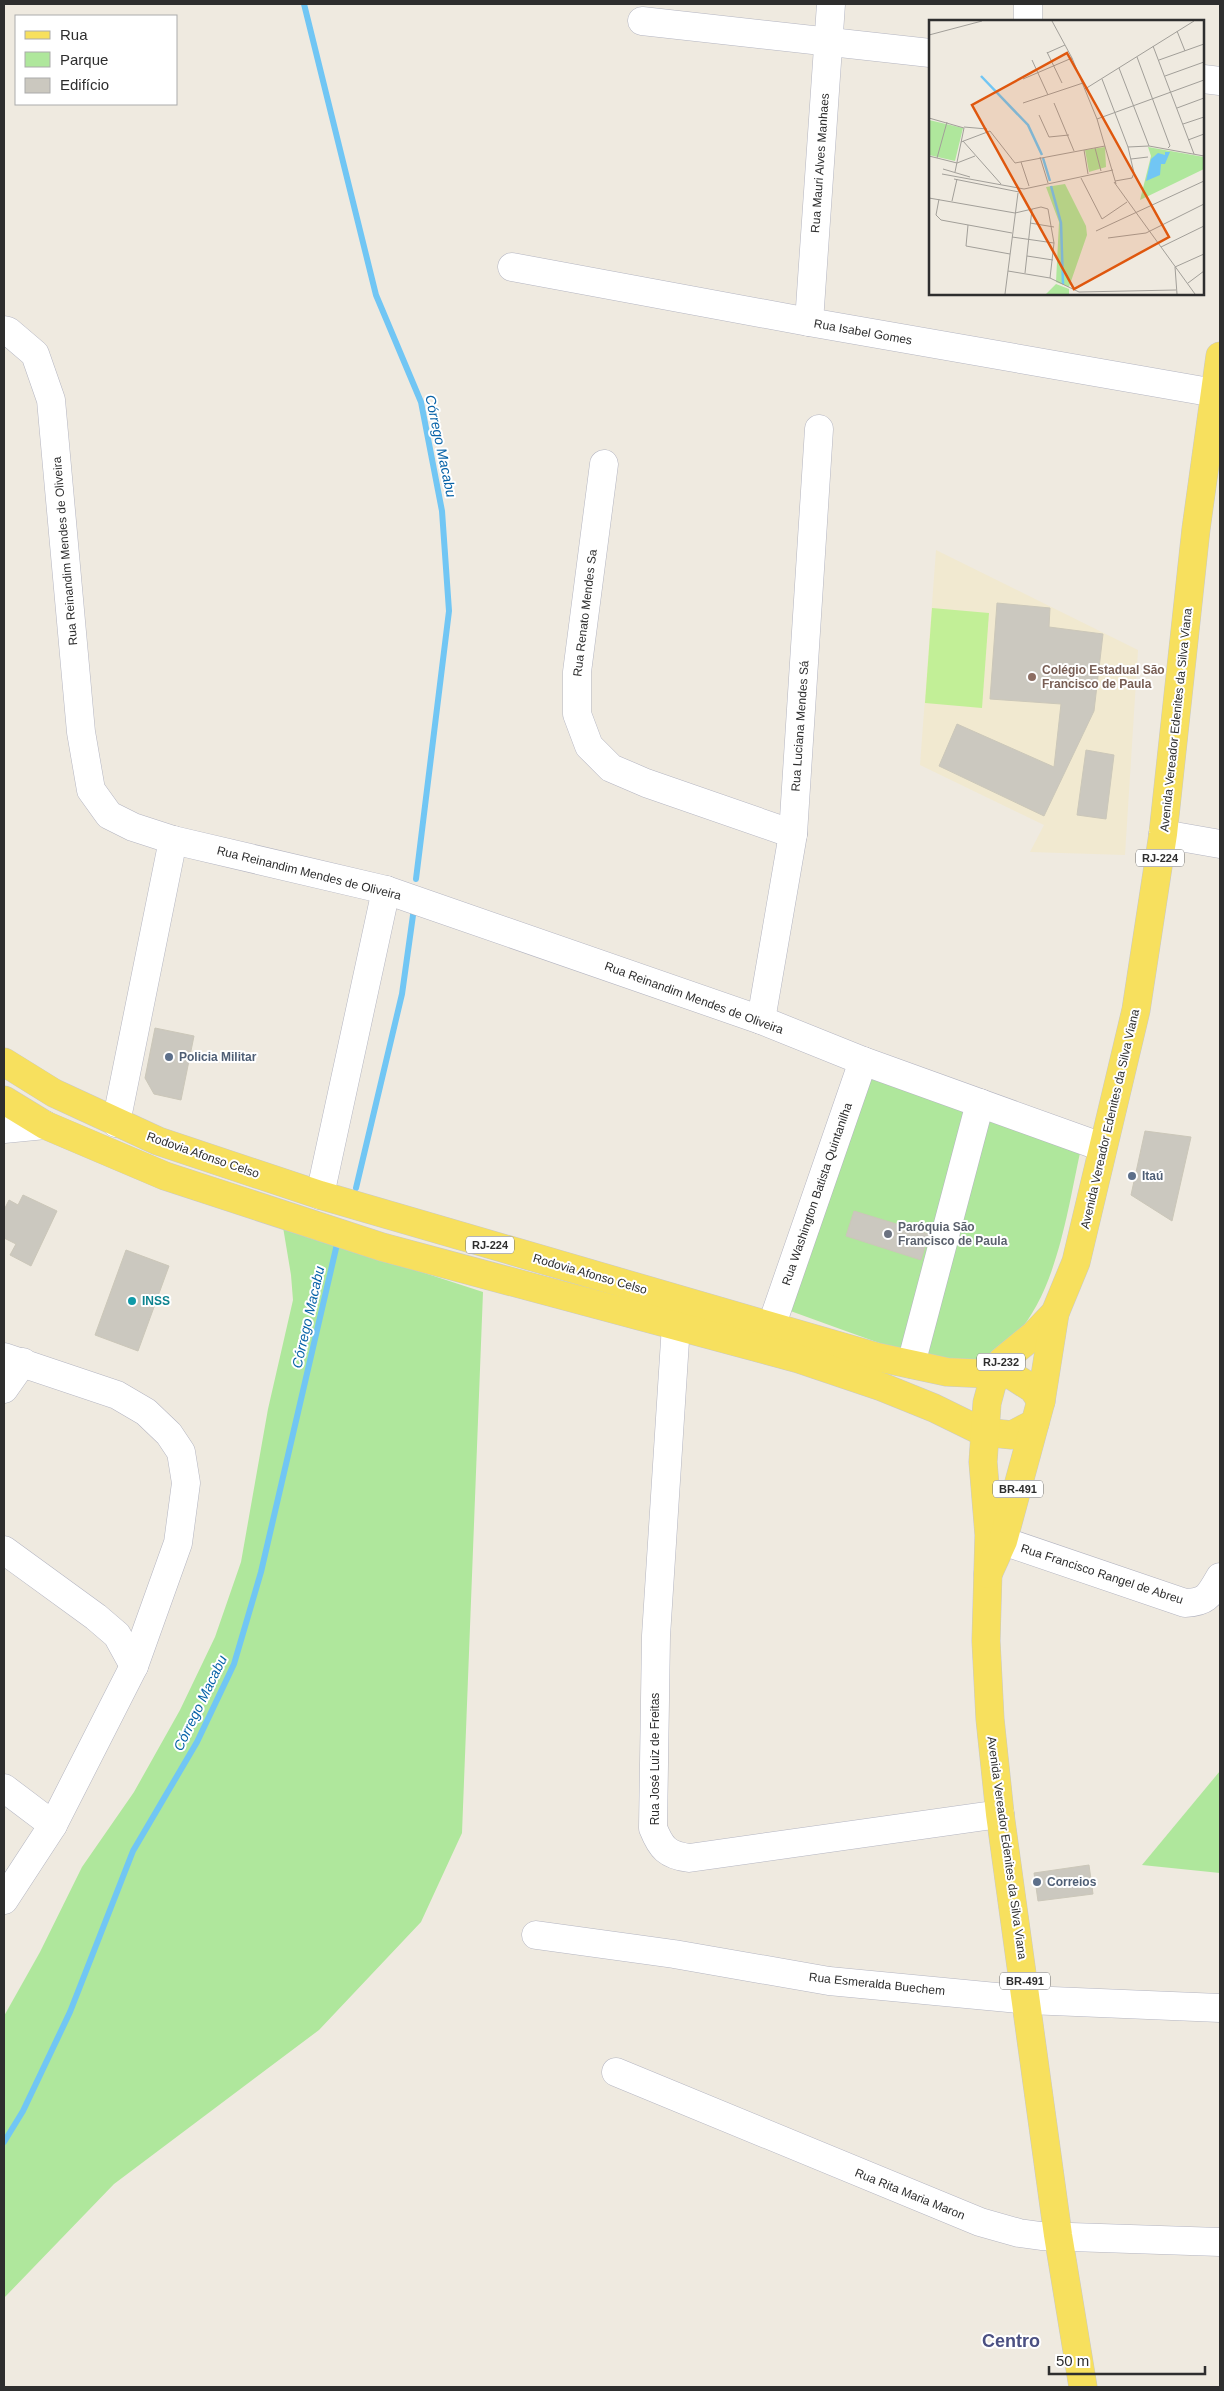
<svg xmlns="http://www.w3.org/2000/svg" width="1224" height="2391" viewBox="0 0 1224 2391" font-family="Arial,sans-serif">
  <rect width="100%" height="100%" fill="#efeae0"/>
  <!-- education -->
  <path fill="#f1e9d0" d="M936,550L1138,650L1125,855L1030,852L1044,825L920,765Z"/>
  <!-- green -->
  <g fill="#afe79c">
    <path d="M867,1073L1080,1153C1062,1235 1046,1383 927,1361C913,1358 898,1350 885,1345C851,1333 818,1321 785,1309Z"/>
    <path d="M283,1227L483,1292L462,1833L421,1922L319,2030L114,2184L4,2298V2016L40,1952L82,1867L134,1792L180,1710L215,1637L241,1562L268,1409L293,1300L291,1275Z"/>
    <path d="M1220,1771V1873L1142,1865Z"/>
  </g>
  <!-- pitch -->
  <path fill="#c2ef97" d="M932,608L989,613L982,708L925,703Z"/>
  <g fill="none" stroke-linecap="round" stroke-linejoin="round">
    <!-- stream -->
    <g stroke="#71c6f4" stroke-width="6">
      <path d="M304,4L376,295L421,402L442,511L449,611L416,879"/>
      <path d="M356,1188L402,994L414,908"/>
      <path d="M4,2142L23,2111L70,2012L133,1851L197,1742L234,1664L261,1572L337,1244"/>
    </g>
  </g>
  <!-- building -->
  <g fill="#cbc8bf" stroke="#cbc7b9">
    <path d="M997,603L1050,608L1049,627L1103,634L1094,711L1044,816L939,766L957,724L1054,767L1061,704L990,699Z"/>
    <path d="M1086,750L1114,755L1106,819L1077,815Z"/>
    <path d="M155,1028L194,1036L181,1100L154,1094L145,1078Z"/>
    <path d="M1145,1131L1191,1137L1172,1221L1131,1195Z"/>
    <path d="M23,1195L57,1211L31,1266L10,1255L16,1244L4,1238V1210L9,1200L18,1205Z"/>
    <path d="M854,1211L929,1234L921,1260L846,1236Z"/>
    <path d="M126,1250L169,1266L138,1351L95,1335Z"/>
    <path d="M1089,1865L1093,1894L1038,1901L1034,1873Z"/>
  </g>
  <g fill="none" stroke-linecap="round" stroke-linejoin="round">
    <defs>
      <g id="minor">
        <path d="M642,21L930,53"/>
        <path d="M1028,21V4"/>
        <path d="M1203,79L1220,81"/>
        <path d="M512,267L809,322L1215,393"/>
        <path d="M809,322L831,4"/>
        <path d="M4,330L8,331L35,354L51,400L81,732L91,790L109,815L133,827L173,840L386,890L761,1020L863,1061L1102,1147"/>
        <path d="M604,464L577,672V714L589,746L611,768L646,783L793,834"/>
        <path d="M1163,834L1220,844"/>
        <path d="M761,1020L793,834L819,429"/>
        <path d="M116,1123L173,840"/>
        <path d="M4,1129L45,1125"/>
        <path d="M320,1195L386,890"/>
        <path d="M676,1325L656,1636L653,1828C661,1848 667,1855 689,1858L1000,1814"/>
        <path d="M771,1327L863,1061"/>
        <path d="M4,1357L117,1395L146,1412L169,1434L181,1452L186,1483L178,1543L134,1666L53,1825L4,1900"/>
        <path d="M911,1364L980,1103"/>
        <path d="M4,1389L23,1362"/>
        <path d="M1003,1541L1185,1603C1207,1602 1209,1596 1220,1577"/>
        <path d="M4,1550L96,1617L117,1635L134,1666"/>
        <path d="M4,1788L53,1825"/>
        <path d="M536,1935L674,1954L829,1981L1028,2000L1220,2008"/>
        <path d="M616,2072L980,2222L1019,2233L1041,2236L1220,2242"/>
      </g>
      <g id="major">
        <path d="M4,1062L54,1093L158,1141L320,1195L877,1357L947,1372L1011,1375L1033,1389L1041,1401"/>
        <path d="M4,1100L45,1125L165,1176L382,1247L799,1359L882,1387L934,1408L983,1432L1012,1435L1035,1423"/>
        <path d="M1055,1313L1035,1334L1002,1361L995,1373L987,1403L983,1462L989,1535L986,1641L990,1719L1000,1814L1058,2235L1083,2387"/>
        <path d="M988,1574L1003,1541L1041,1401L1055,1313L1076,1262L1136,1010L1163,834L1196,529L1220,356"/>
      </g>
    </defs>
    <!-- minor casing -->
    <use href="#minor" stroke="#b4b5c1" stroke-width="29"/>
    <!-- major casing -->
    <use href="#major" stroke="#c9c9c9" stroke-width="29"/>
    <!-- minor -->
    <use href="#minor" stroke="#fff" stroke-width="28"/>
    <!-- major -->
    <use href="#major" stroke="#f7e05e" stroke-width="28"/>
  </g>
  <!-- markers -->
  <circle fill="#8d6e63" stroke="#fff" stroke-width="2" cx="1032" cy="677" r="5"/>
  <g fill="#5c6f8a" stroke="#fff" stroke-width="2">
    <circle cx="169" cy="1057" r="5"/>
    <circle cx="1132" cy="1176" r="5"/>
    <circle cx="1037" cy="1882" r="5"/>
  </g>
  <circle fill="#6b7280" stroke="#fff" stroke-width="2" cx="888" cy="1234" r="5"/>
  <circle fill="#0f9aa8" stroke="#fff" stroke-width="2" cx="132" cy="1301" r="5"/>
  <g text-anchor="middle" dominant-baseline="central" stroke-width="4" stroke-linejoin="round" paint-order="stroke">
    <!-- shield labels -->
    <g fill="#fff" stroke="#6d6d6d" stroke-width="1">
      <rect x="1136" y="849.5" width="48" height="17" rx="4"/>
      <rect x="466" y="1236.5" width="48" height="17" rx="4"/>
      <rect x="977" y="1353.5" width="48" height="17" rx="4"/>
      <rect x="993" y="1480.5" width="50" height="17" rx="4"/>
      <rect x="1000" y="1972.5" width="50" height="17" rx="4"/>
    </g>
    <g font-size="11" font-weight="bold" fill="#2e2e2e">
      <text x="1160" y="858">RJ-224</text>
      <text x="490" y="1245">RJ-224</text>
      <text x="1001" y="1362">RJ-232</text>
      <text x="1018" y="1489">BR-491</text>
      <text x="1025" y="1981">BR-491</text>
    </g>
    <!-- street labels -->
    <g font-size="12" fill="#2e2e2e" stroke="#fff">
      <text transform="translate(820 163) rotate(-86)">Rua Mauri Alves Manhaes</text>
      <text transform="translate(863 332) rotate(10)">Rua Isabel Gomes</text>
      <text transform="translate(65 551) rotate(-95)">Rua Reinandim Mendes de Oliveira</text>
      <text transform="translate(585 613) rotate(-83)">Rua Renato Mendes Sa</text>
      <text transform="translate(1176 720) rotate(-84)">Avenida Vereador Edenites da Silva Viana</text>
      <text transform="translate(800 726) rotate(-86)">Rua Luciana Mendes Sá</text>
      <text transform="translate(309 873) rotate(14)">Rua Reinandim Mendes de Oliveira</text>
      <text transform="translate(694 998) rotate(20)">Rua Reinandim Mendes de Oliveira</text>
      <text transform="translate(1110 1119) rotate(-77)">Avenida Vereador Edenites da Silva Viana</text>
      <text transform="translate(203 1155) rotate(19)">Rodovia Afonso Celso</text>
      <text transform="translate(817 1194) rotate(-71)">Rua Washington Batista Quintanilha</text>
      <text transform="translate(590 1274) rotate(16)">Rodovia Afonso Celso</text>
      <text transform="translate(1102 1574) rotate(18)">Rua Francisco Rangel de Abreu</text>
      <text transform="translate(655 1759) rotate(-90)">Rua José Luiz de Freitas</text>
      <text transform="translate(1007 1848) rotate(82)">Avenida Vereador Edenites da Silva Viana</text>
      <text transform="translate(877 1984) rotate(6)">Rua Esmeralda Buechem</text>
      <text transform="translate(910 2194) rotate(22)">Rua Rita Maria Maron</text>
    </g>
    <!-- education labels -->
    <g font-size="12" font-weight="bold" fill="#785e54" stroke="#fff" text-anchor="start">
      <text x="1042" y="670">Colégio Estadual São<tspan x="1042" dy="14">Francisco de Paula</tspan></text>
    </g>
    <!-- service labels -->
    <g font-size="12" font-weight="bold" fill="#4e5e75" stroke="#fff" text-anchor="start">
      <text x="179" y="1057">Policia Militar</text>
      <text x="1142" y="1176">Itaú</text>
      <text x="1047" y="1882">Correios</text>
    </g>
    <!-- worship labels -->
    <g font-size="12" font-weight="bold" fill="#5b616d" stroke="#fff" text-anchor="start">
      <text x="898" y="1227">Paróquia São<tspan x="898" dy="14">Francisco de Paula</tspan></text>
    </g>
    <!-- culture labels -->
    <g font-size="12" font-weight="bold" fill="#0d838f" stroke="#fff" text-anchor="start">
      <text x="142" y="1301">INSS</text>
    </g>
    <!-- water labels -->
    <g font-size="14" font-style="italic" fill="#0863a8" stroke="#fff">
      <text transform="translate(441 446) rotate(78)">Córrego Macabu</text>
      <text transform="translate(308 1317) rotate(-77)">Córrego Macabu</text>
      <text transform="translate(200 1703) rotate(-64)">Córrego Macabu</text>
    </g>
    <!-- district labels -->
    <g font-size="18" font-weight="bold" fill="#4b5082" stroke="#fff">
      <text x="1011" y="2341">Centro</text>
    </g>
  </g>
  <!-- overview -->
  <g transform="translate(929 20)">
    <rect width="275" height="275" fill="#efeae0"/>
    <path d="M0,100L34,108L26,141L0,135ZM176,127L177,147L160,152L156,130ZM219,127L275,137V149L211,180L222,136ZM136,164L157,206L158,215L140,267L127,262L130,202L117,167ZM127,264L140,269V274H117Z" fill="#afe79c"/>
    <path d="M236,132H241L236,144H232L231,155L217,161L222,139L229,133L236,135Z" fill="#71c6f4"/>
    <path fill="none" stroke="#71c6f4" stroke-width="2.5" d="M52,56L99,105L113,135M114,138L121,161M122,166L132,203L134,264"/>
    <path fill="none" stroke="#a29f99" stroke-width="1" d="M123,1L143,38L168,99L187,164M248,11L256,31M0,15L53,1M224,26L265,134M118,32L133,63M118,33L136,25M208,37L241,126L239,128M103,40L119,75M230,40L275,24M190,48L220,126M236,56L275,42M94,59L143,38M173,59L199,127L205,153L203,158L186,161M156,69L265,1M94,83L154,63M125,83L145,131M248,88L275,78M110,95L120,117L140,115M0,98L35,108L26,152M168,99L275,60M254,104L275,97M35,107L58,109M259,120L275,114M34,121L72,164M32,122L61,111L86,143L176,126M199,127L220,126L275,136M166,128L172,151M155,130L159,154M0,136L28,143L46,136M111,137L119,163M8,138L18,102M202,139L219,137M92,142L100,166M14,149L41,157M13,154L95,169L184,150M152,158L173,199L198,182M25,159L90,172M185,162L266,274M0,178L86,193L112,187L119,189L125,223L121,258M10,179L7,195L12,200L83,213M23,181L28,159M101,203L125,207M39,205L37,226L81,234M167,211L275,161M83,217L125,223M179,218L217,213L275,184M232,227L275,206M98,236L124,240M79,251L121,258L150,272L247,270M96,253L103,189M259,263L275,251M76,274L89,173M248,274L246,247L275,234"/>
    <path fill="#df570e" fill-opacity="0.15" stroke="#df570e" stroke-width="2.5" d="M138,33L240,217L145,269L43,85Z"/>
    <rect width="275" height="275" fill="none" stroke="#2e2e2e" stroke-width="2.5"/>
  </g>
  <!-- border -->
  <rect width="1224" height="2391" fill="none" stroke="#2e2e2e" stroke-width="10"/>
  <!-- legend -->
  <rect x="15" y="15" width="162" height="90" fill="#ffffff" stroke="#ababab"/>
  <rect x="25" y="31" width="25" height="8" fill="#f7e05e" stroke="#ababab"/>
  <text x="60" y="40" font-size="15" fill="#2e2e2e">Rua</text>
  <rect x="25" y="52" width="25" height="15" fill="#afe79c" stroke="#ababab"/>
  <text x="60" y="65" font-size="15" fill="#2e2e2e">Parque</text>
  <rect x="25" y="78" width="25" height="15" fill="#cbc8bf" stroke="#ababab"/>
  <text x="60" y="90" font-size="15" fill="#2e2e2e">Edifício</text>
  <!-- scale -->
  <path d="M1049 2366v8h156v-8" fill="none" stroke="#2e2e2e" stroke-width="2.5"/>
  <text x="1056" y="2366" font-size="15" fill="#2e2e2e" stroke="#ffffff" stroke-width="4" paint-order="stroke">50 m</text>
</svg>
